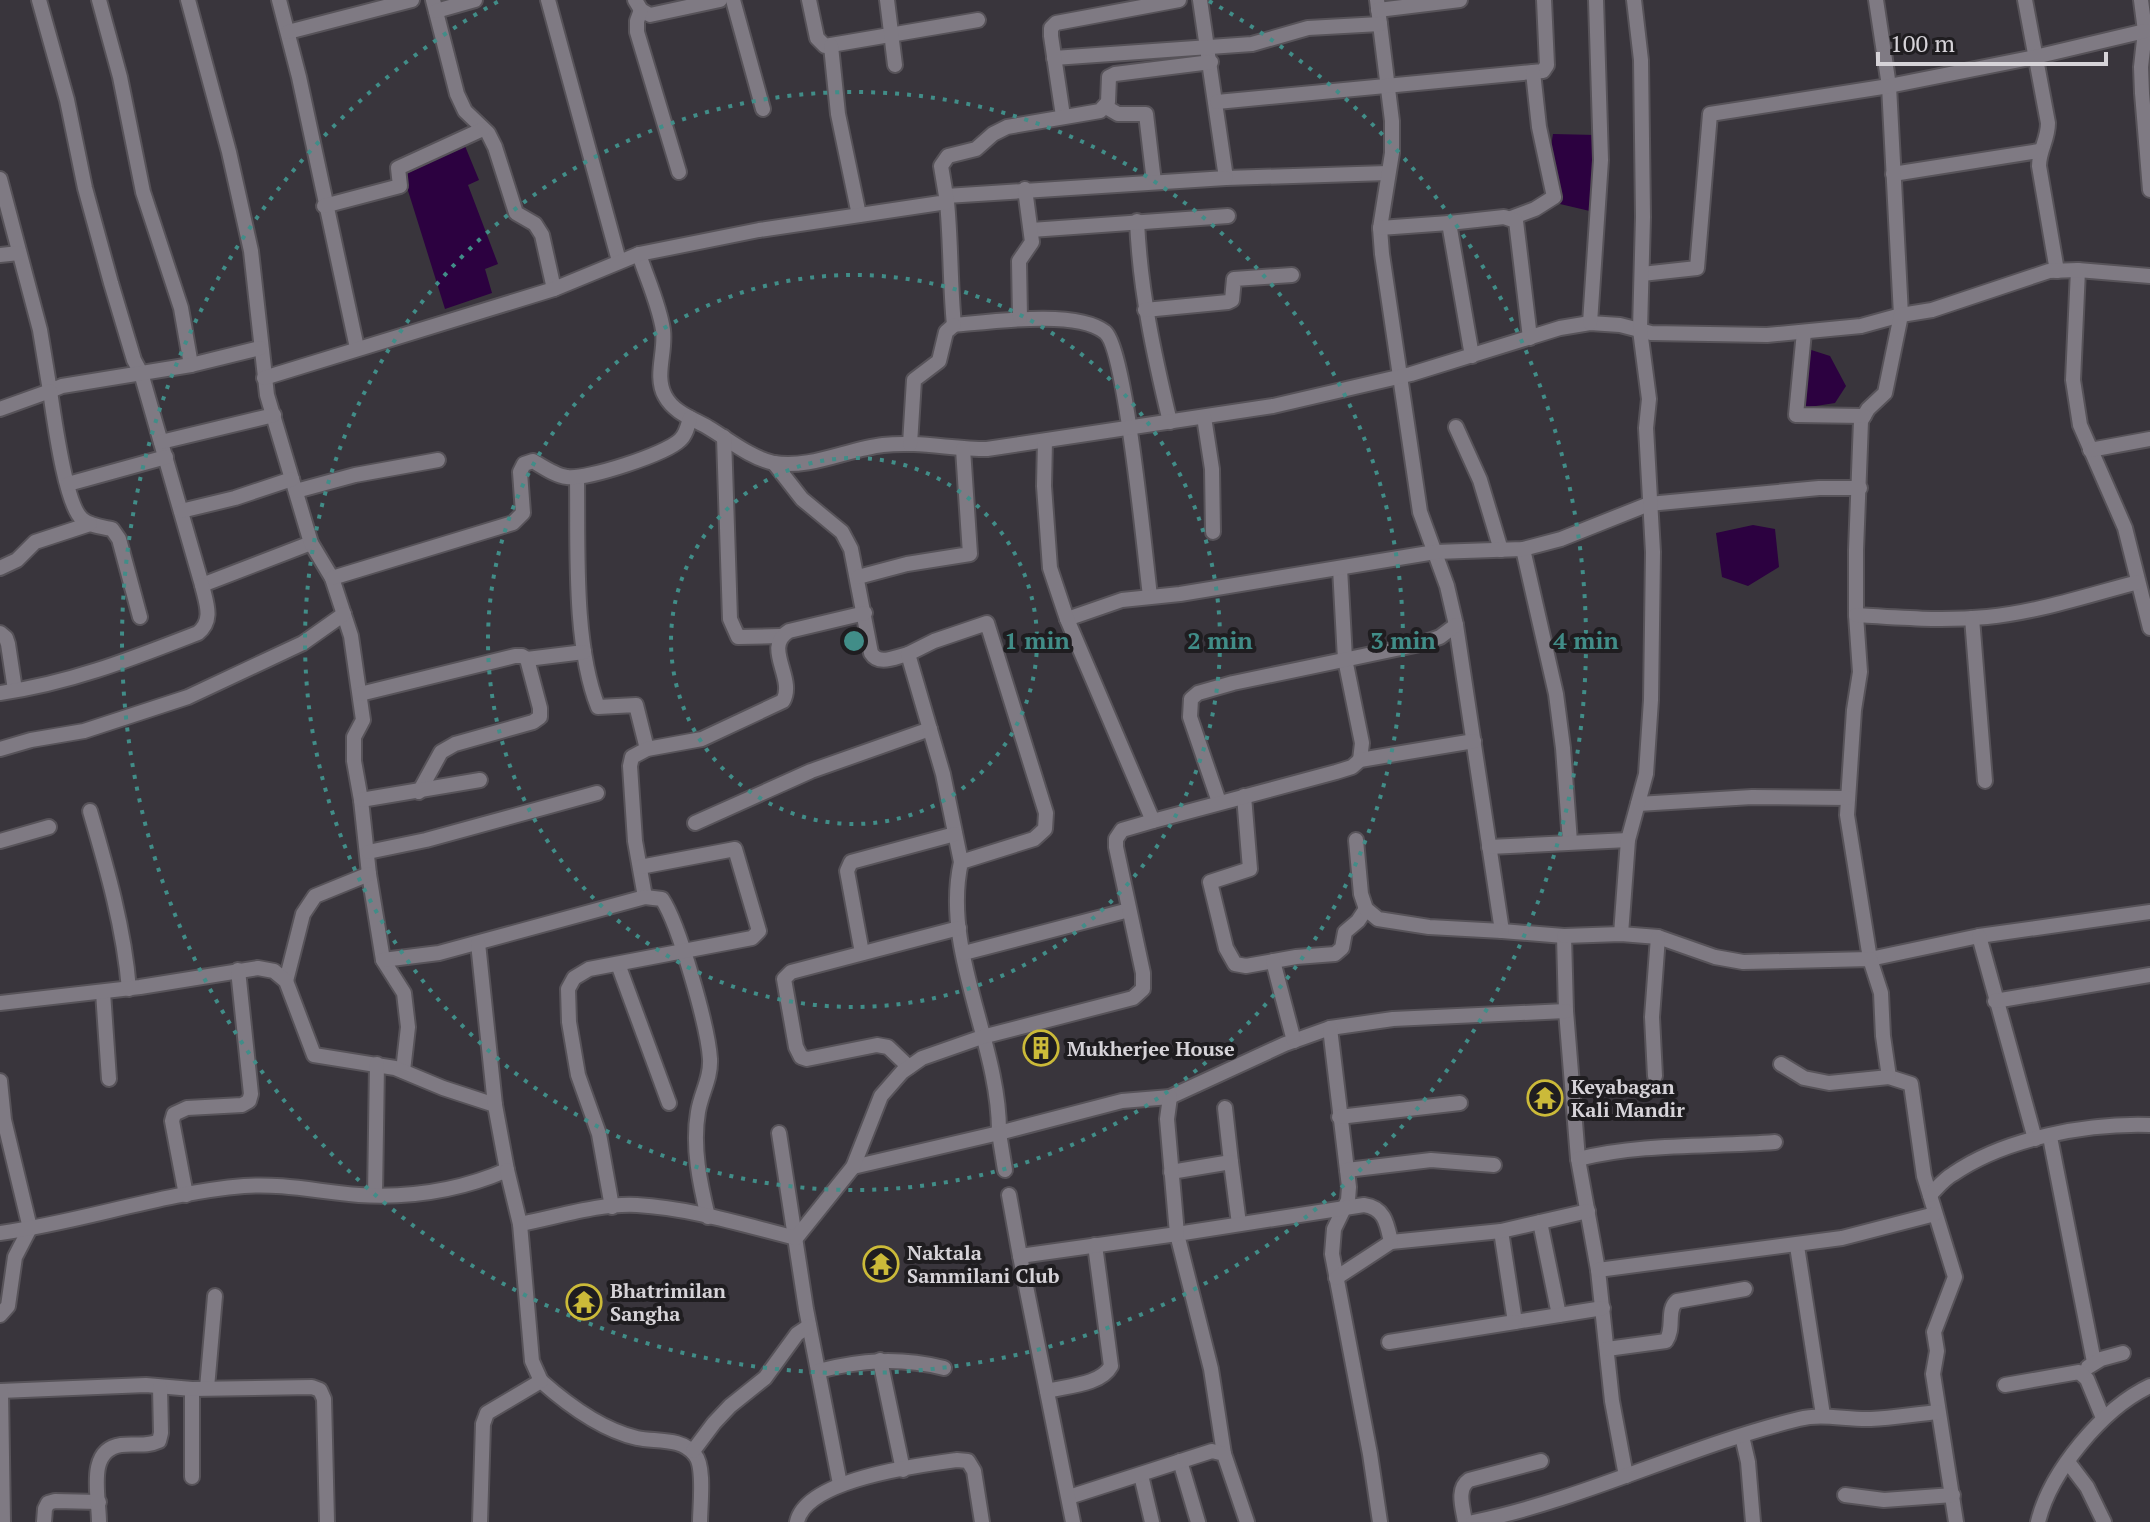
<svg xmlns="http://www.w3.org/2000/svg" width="2150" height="1522" viewBox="0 0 2150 1522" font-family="'PT Serif',serif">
  <rect width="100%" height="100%" fill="#39353c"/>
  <!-- water -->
  <g fill="#2c0140">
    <path d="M1553,134L1596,135L1594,212L1560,204L1549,159Z"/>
    <path d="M465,146L479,180L468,185L498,264L485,269L492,293L445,309L405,181L408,173Z"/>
    <path d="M1805,348L1830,356L1846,386L1835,403L1803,408Z"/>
    <path d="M1753,525L1775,529L1779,567L1748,586L1722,577L1716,533Z"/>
  </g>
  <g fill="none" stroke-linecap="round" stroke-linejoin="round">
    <defs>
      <g id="street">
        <path d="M39,0L67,100L85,188L111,283L134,360L141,373L202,585L311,543"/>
        <path d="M99,0L120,77L143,192L181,308L191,365"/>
        <path d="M188,0L229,152L251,251L267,395L311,543L332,578L351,636L363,720L354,737V761L361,800L369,874L383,960L404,993L408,1027L403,1071"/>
        <path d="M279,0L299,77L357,348"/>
        <path d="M433,0L457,94L465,111L488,133L495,147L516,213L535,224L542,235L554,289"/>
        <path d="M548,0L619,261"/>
        <path d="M635,0L641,10L650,15L720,0"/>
        <path d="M733,0L763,109"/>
        <path d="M809,0L817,38L825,46L978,20"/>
        <path d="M887,0L895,65"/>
        <path d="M1200,0L1226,178L1388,173"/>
        <path d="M1377,0L1392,121V153L1380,228L1382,254L1420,512L1447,586L1456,625L1502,931L1564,936L1566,1011L1578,1159L1598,1270L1612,1401L1626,1476"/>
        <path d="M2025,0L2048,123C2048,140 2039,150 2039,166L2057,271"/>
        <path d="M2141,0L2145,31L2141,67L2142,93L2150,190"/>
        <path d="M641,10L637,21V32L679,172"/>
        <path d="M1378,10L1460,0"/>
        <path d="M436,11L475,0"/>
        <path d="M288,32L412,0"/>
        <path d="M831,46L838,114L859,215"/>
        <path d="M1054,58L1252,44L1308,28L1380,24"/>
        <path d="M1217,102L1543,71L1547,65L1544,0"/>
        <path d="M1106,107L1118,114H1146L1154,182"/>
        <path d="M1063,116L1051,36V28L1056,23L1179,0"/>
        <path d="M1893,174L2039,151"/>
        <path d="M0,179L40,330L50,391L62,386L191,365L260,348"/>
        <path d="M946,196L1226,178"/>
        <path d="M947,202C951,244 950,284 954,325C989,322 1077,309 1105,332C1126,349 1145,557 1150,596"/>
        <path d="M324,206L400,186L398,168L483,129"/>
        <path d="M1511,218L1535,209L1554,197L1539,127L1533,72"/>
        <path d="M1137,221C1140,291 1154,355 1170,422"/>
        <path d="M1449,223L1504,217L1516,221L1530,338"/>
        <path d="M1380,228L1449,223L1472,356"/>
        <path d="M1031,230L1228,216"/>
        <path d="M639,254C647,279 659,304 663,330C666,352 654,376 665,396C674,413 694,419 709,428C729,440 751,458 774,463C810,469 848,449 883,445C917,441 952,449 987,449L1273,406L1411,374L1560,328L1590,323L1620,325L1651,333L1767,335L1861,326L1901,315L1889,86L1876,0"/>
        <path d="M0,255L19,253"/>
        <path d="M2078,270L2073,380L2080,425L2125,528L2150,628"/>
        <path d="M1642,274L1697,268L1710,114L1889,86L2035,57L2145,31"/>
        <path d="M2150,276L2078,270L2049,271L1932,310L1901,315L1885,393L1868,409L1861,421L1856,550V615L1860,672L1854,710L1847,815L1870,959L1979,936L2150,912"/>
        <path d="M1145,310L1228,302L1232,300L1234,279L1292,275"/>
        <path d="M1020,318L1019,261L1032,242L1025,189"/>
        <path d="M1590,323L1601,160L1596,0"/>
        <path d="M1804,332L1796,415L1864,416"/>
        <path d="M264,378L554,289L639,254L759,230L947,202L941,166L948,156L976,149L993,134L1007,127L1100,111L1108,102L1109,77L1115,74L1211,62"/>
        <path d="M0,409L50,391C54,417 65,504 82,519C90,526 102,527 112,529L119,539L140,617"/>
        <path d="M1204,417L1212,469L1213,532"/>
        <path d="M1456,427L1480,480L1501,550"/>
        <path d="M724,437L730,619L738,637L780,636"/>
        <path d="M161,442L274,415"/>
        <path d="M910,444L914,380L939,361L946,332L954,325"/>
        <path d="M2090,450L2150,439"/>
        <path d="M774,463L802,499L842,532L851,549L871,653C879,666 895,657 908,654"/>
        <path d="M577,477C578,546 573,644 598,707L636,705L647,749"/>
        <path d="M68,484L166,457"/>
        <path d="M296,491L355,475L438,460"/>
        <path d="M181,511L235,498L292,479"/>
        <path d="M1523,549L1556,694L1563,748L1570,842"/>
        <path d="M0,568L17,560L35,542L90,524"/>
        <path d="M1340,568L1345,659L1362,743L1360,760"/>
        <path d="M858,577L907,564L970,554L963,449"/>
        <path d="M332,578L513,523L523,513L520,472L524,464L533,461C543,467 556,476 567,477C586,480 666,454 680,440C686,435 688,425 690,418"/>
        <path d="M1856,615C1900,618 1943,621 1987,617C2038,612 2089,595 2138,582"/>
        <path d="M1972,618L1985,781"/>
        <path d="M1067,619L1122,600L1180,594L1435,552L1523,549L1561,539L1649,504L1819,488H1860"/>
        <path d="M0,633L6,638L8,644L15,690"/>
        <path d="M527,659L584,652"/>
        <path d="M0,693C71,683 131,659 198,633C214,620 206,603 202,585"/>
        <path d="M360,694L515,656H522L527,659L540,708V717L533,722L455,744L441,752L419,792"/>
        <path d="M0,749L31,740L84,731L188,697L303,643L344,614"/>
        <path d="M1244,796L1250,869L1210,882L1226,948L1235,964L1246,966L1296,957L1335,954L1342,948L1345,932L1358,921L1366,909"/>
        <path d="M361,800L480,780"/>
        <path d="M1219,802L1190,717L1191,699L1198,693L1233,683L1420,644L1440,637L1456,625"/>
        <path d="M1638,804L1752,797L1848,798"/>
        <path d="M90,811C107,869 124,928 129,989"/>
        <path d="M1153,821L1336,772L1352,767L1360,760L1474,741"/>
        <path d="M695,823L811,771L930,729"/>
        <path d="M1356,840L1361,894L1366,909L1378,919L1429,927L1502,931"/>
        <path d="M0,841L49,827"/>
        <path d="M1489,847L1628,840"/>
        <path d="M368,852L426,840L597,793"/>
        <path d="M961,862L943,774L908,654L934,641L987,623L1046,813L1045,829L1034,839L961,862C941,951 1000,1044 999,1133L1122,1101L1170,1097L1285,1044L1330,1028L1393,1019L1566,1011"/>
        <path d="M645,897L635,841L630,766L632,757L647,749L702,739L783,701C796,678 762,647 789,631L865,613"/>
        <path d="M1621,934L1628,840L1646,774L1651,700L1653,552L1646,428L1649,399L1640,330L1643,217L1641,60L1634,0"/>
        <path d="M1564,936L1621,934L1658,937L1715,957L1743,962L1870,959L1881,993L1883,1036L1889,1077L1911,1084L1924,1176L1955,1277L1934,1332L1937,1351L1933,1374L1956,1522"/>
        <path d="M1979,936L2035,1139"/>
        <path d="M862,953L847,871L851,862L955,834"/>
        <path d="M964,953L1129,910"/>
        <path d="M383,960L439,953L645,897L662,899C679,924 708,1027 710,1059C711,1079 701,1093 698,1112C692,1147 700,1184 708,1217"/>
        <path d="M1273,961L1294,1041"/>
        <path d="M618,964L669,1103"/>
        <path d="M286,981L303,914L315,896L369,874"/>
        <path d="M103,992L109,1079"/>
        <path d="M1995,1001L2150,975"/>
        <path d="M0,1003L140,987L258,968L274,971L286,981L314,1055L395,1068L443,1088L495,1105"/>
        <path d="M1330,1028L1349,1187L1348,1200L1334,1229L1332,1254L1370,1454L1380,1522"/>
        <path d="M1781,1064L1804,1078L1829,1083L1889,1077"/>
        <path d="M909,1067L888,1047L877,1045L807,1059L801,1057L796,1047L784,979L791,972L959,928"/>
        <path d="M1655,1076L1652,1017L1658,937"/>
        <path d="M0,1081L4,1120L30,1228L15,1257L8,1306L0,1315"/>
        <path d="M1225,1108L1231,1162"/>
        <path d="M1339,1117L1460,1103"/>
        <path d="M779,1133L806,1309L840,1484"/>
        <path d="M2050,1137L2094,1362"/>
        <path d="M1578,1159C1642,1143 1709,1147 1775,1142"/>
        <path d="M853,1167L999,1133L1005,1170"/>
        <path d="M1347,1170L1431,1160L1494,1165"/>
        <path d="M1171,1172L1231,1162L1239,1224"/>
        <path d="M186,1195L172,1121L174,1114L187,1108L242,1105L249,1101L251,1094L238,970"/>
        <path d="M375,1195L377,1064"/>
        <path d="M1009,1195L1020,1256"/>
        <path d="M1930,1195C1937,1188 1944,1179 1953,1174C2005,1138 2088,1123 2150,1125"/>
        <path d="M612,1207L599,1134L578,1075L569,1022L568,989L574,978L589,969L752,938L759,931L735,849L640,867"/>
        <path d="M1540,1222L1559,1315"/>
        <path d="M520,1224C558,1217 598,1203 637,1205C690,1208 744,1225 796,1238L853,1167L881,1096L902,1072L922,1058L982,1037L1133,998L1143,989V973L1116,847V839L1122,830L1153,821L1067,619L1050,568L1044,486L1045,441"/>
        <path d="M1501,1231L1515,1322L1603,1308"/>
        <path d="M0,1233C82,1222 161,1193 244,1186C283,1183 320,1192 359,1195C409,1198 461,1190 507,1170L495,1105L478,943"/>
        <path d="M1391,1242L1501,1231L1588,1211"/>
        <path d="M1797,1246L1823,1415"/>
        <path d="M1598,1270L1842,1238L1935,1214"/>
        <path d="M1389,1342L1515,1322"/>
        <path d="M1607,1349L1666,1341C1675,1328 1666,1310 1677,1301L1745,1289"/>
        <path d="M880,1360L903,1470"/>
        <path d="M2088,1367L2101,1359L2123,1353"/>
        <path d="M818,1371C861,1360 899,1357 944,1368"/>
        <path d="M541,1381C568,1405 602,1430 637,1438C655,1442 682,1437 695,1455C705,1466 700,1506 700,1522"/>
        <path d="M2005,1385L2079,1372L2087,1379L2103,1418"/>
        <path d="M207,1388L215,1296"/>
        <path d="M192,1389V1477"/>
        <path d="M0,1391L146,1385L192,1389L312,1387L320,1390L324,1399L327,1522"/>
        <path d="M1,1391L3,1522"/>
        <path d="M1047,1391C1066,1386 1101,1385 1111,1366L1095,1245"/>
        <path d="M1742,1436L1748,1462L1753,1522"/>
        <path d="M693,1451L714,1423L730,1406L765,1378L797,1334L809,1326"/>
        <path d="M1224,1454L1211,1369L1177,1234L1364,1205C1385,1208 1387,1224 1391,1242L1336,1278"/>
        <path d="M1180,1461L1198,1522"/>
        <path d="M2068,1462L2087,1487L2104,1522"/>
        <path d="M1141,1475L1152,1522"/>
        <path d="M1845,1495L1884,1500L1953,1495"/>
        <path d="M1069,1497L1212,1451L1224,1454L1247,1522"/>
        <path d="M44,1522L45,1509L48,1503L55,1501L99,1502"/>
        <path d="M99,1522C99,1496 86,1450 121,1445C134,1443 146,1447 159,1441L161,1433L160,1387"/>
        <path d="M480,1522L483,1424L487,1413L541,1381L532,1361L520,1224L507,1170"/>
        <path d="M797,1522C806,1479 919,1465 957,1460L968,1461L974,1471L982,1522"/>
        <path d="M1073,1522L1020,1256L1177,1234L1167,1119L1170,1097"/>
        <path d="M1465,1522C1463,1508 1456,1489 1469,1480L1541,1461"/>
        <path d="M1473,1522C1585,1499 1688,1446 1799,1419C1823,1413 1846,1420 1871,1419C1893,1418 1916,1414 1938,1412"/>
        <path d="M2038,1522C2050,1472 2103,1408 2150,1386"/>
      </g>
    </defs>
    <!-- street casing -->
    <use href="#street" stroke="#575359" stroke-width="18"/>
    <!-- street -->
    <use href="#street" stroke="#7f7a83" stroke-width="14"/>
  </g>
  <!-- distance rings -->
  <g fill="none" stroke="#418d88" stroke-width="4" stroke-dasharray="4 8">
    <circle cx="854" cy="641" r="183"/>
    <circle cx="854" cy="641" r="366"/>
    <circle cx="854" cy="641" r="549"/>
    <path d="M1209 1A732 732 0 1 1 499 1"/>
  </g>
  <!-- icons -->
  <defs>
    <symbol id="building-ring" viewBox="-11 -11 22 22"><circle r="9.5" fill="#1f1d20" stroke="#cbba39" stroke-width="1.5"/><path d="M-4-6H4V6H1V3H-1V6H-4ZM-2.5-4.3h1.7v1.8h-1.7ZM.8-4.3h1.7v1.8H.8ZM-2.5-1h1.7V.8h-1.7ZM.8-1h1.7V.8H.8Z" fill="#cbba39"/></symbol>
    <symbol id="temple-ring" viewBox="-11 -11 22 22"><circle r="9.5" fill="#1f1d20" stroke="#cbba39" stroke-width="1.5"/><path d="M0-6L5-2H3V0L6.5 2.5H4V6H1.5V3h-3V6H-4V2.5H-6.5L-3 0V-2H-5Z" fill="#cbba39"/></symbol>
  </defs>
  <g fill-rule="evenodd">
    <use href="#building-ring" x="1021" y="1028" width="40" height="40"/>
    <use href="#temple-ring" x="1525" y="1078" width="40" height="40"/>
    <use href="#temple-ring" x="861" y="1244" width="40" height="40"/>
    <use href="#temple-ring" x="564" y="1282" width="40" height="40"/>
  </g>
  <g text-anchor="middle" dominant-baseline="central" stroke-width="8" stroke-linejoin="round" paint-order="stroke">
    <!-- poi labels -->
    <g font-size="20" font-weight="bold" fill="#d6d3d8" stroke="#1f1d20" text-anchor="start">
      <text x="1067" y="1048">Mukherjee House</text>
      <text x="1571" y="1086">Keyabagan<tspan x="1571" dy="23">Kali Mandir</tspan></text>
      <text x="907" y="1252">Naktala<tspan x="907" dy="23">Sammilani Club</tspan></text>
      <text x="610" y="1290">Bhatrimilan<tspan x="610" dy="23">Sangha</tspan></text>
    </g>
  </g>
  <circle cx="854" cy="641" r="12" fill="#418d88" stroke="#1f1d20" stroke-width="4"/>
  <g font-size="24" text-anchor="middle" font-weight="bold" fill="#418d88" stroke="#1f1d20" stroke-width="8" stroke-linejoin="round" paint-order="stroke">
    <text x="1037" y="649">1 min</text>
    <text x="1220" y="649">2 min</text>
    <text x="1403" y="649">3 min</text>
    <text x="1586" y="649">4 min</text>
  </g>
  <!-- scale -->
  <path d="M1878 52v12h228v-12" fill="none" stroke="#d6d3d8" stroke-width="4"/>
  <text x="1890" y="52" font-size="24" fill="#d6d3d8" stroke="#1f1d20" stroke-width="6" paint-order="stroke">100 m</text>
</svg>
